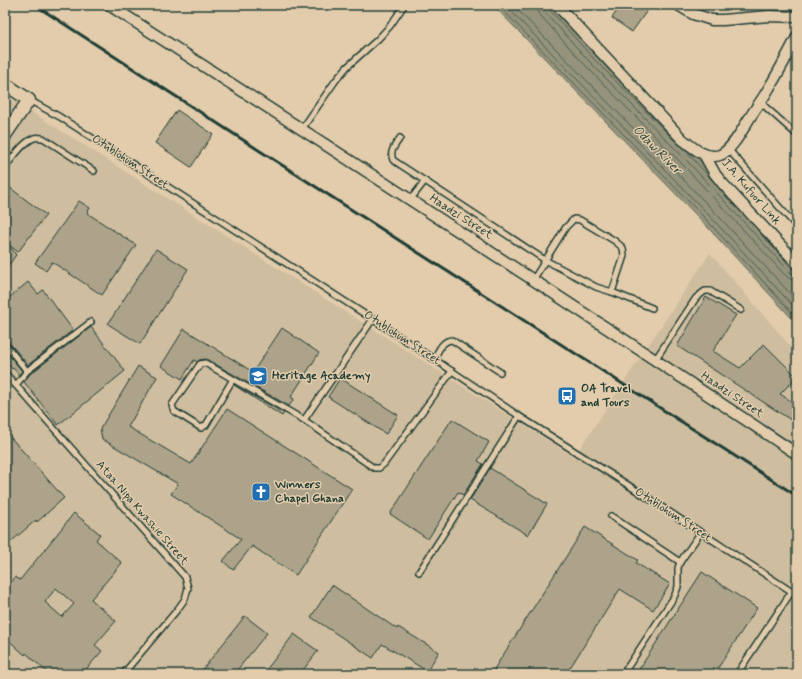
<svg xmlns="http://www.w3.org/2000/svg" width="802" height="679" viewBox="0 0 802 679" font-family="Mynerve,sans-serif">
  <rect width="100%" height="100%" fill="#e3ccac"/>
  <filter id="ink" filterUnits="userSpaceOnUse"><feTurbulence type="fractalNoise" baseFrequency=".025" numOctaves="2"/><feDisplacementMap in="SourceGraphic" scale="8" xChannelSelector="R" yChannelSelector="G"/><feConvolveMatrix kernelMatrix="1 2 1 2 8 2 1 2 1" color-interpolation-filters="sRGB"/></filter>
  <g filter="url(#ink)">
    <!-- built -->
    <path fill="#cfbda0" d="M5,95L574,457L710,253L797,354V674H5Z"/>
    <!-- water -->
    <path fill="#95937c" stroke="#66715f" d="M493,5H551L596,55L698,159L797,267V324L698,217Z"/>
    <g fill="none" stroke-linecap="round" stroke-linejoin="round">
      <!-- shore -->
      <g stroke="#4e5f51" stroke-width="1">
        <path d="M498,5L701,214L797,318"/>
        <path d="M505,5L705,211L797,310"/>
        <path d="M513,5L709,206L797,301"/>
        <path d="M537,5L538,11L541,16L585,65L687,169L785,275L790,279L797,280"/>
        <path d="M543,5V9L545,12L589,61L691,165L789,271L792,273L797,274"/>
        <path d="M548,5L549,9L593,58L695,161L713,181"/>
        <path d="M758,231L792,268L797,269"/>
      </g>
    </g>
    <!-- building -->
    <g fill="#ada38a" stroke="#1f3d34" fill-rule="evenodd">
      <path d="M621,5H651L632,32L612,18Z"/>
      <path d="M177,110L213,134L191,167L155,143Z"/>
      <path d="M5,184L46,215L18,252L9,245L16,255L5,270Z"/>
      <path d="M79,201L90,208L87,213L136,245L102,295L52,262L46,271L35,263Z"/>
      <path d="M156,249L188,269L140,344L108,324Z"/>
      <path d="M28,282L38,294L43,290L73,330L28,365L8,341L5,340V301Z"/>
      <path d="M706,297L736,315L713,351L740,368L764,344L797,377L780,394L797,405V424L677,346Z"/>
      <path d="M91,327L125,371L58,425L24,382L30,374Z"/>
      <path d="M282,328L319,353L291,397L294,399L289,406L206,359L199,360L197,362L194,360L182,379L161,366L184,329L253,372Z"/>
      <path d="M5,350L22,371L19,375L13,368L12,369L5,360Z"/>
      <path d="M138,366L157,377L128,427L191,464L227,409L352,489L296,575L252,546L233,570L223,561L241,539L171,494L178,484L102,439L100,429Z"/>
      <path d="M340,378L398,415L386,434L328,397Z"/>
      <path d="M234,385L284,413L282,416Z"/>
      <path d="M452,419L489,442L478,461L483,464L463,495L458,492L428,539L390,514Z"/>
      <path d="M5,431L64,498L37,522L36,520L5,547Z"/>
      <path d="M490,468L547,504L528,535L470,500Z"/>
      <path d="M74,513L100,534L96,540L122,563L91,599L116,621L95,645L102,651L82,674H49L26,653L25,655L5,637V592L15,577L20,580ZM56,588L74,604L62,617L45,602Z"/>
      <path d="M585,527L638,560L636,563L670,584L653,610L620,589L566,674H491Z"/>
      <path d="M702,572L757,608L714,674H636Z"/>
      <path d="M332,585L397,629L398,627L439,652L427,671L382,644L373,658L311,617Z"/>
      <path d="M245,616L267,633L234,674H199Z"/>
      <path d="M294,634L318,651L300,674H263Z"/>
    </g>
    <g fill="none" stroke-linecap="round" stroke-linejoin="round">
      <defs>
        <g id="service">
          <path d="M29,100L60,117L434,359L519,416L628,485L797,595"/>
          <path d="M760,102L797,135"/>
          <path d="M302,129L336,80L347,67L378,39L390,26L403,7"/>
          <path d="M400,138C395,146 389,151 393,160L545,260L596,287L612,292L652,308"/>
          <path d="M728,149L797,227"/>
          <path d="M5,167C13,158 22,143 34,138C37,137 40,138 43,138L94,171"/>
          <path d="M410,200L425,181"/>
          <path d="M533,280L566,227L574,219L580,220L615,241L623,248L624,256L612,292"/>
          <path d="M5,344L27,371L16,385"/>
          <path d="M434,359C438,352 442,340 452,340L500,372"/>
          <path d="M655,360L696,298L705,291H710L741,310"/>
          <path d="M27,371L91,322"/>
          <path d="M5,373L185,577L188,588L185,599L177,610L123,674"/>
          <path d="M233,379L206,425L201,428L174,411L172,405L200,364L205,363L304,420L374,468H379L384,464L452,371"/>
          <path d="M304,420L373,319"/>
          <path d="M611,516L680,562"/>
          <path d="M419,572L519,416"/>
          <path d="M623,674L674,597L678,587V568L680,562L701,532"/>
          <path d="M737,674L792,591"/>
        </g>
        <g id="minor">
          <path d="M109,5C339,153 569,302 797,454"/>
          <path d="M557,5L682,139C692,147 706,160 720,155C732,150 742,130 749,119C755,109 763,99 769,88C779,72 788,54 797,37"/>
          <path d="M678,5L693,14L712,20H723L769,16L797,17"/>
          <path d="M704,154L715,174L723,184L797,263"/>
        </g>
        <path id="tertiary" d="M5,84L29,100L5,135"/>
      </defs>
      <!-- service casing -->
      <use href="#service" stroke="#1f3d34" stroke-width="8"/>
      <!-- minor casing -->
      <use href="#minor" stroke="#1f3d34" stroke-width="13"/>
      <!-- tertiary casing -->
      <use href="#tertiary" stroke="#1f3d34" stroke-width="15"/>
      <!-- service -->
      <use href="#service" stroke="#e3ccac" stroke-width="5"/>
      <!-- minor -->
      <use href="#minor" stroke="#e3ccac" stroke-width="10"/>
      <!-- tertiary -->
      <use href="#tertiary" stroke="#e3ccac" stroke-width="12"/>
      <!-- rail -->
      <path stroke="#1f3d34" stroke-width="3" d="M35,5L257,149L797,496"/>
    </g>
  </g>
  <!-- icons -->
  <defs>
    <symbol id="school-square" viewBox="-11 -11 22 22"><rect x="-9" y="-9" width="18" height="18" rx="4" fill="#1f6fb2" stroke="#e3ccac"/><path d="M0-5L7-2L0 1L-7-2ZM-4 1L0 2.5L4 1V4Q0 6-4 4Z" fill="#fff"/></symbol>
    <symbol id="bus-square" viewBox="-11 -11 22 22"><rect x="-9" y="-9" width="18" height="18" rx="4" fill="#1f6fb2" stroke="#e3ccac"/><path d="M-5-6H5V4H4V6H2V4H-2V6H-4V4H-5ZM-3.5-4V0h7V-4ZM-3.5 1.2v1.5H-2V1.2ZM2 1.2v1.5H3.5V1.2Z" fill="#fff"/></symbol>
    <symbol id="church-square" viewBox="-11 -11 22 22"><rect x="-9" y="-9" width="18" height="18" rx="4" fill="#1f6fb2" stroke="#e3ccac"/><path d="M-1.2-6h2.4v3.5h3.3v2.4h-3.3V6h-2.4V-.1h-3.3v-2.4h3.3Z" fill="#fff"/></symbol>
  </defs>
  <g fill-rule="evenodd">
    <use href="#school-square" x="247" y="365" width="22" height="22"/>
    <use href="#bus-square" x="556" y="385" width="22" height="22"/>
    <use href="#church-square" x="250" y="481" width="22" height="22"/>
  </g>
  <g text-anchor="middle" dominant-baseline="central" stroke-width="3" stroke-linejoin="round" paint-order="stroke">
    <!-- street labels -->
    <g font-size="12" fill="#1f3d34" stroke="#e3ccac">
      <text transform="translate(130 162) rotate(33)">Otublohum Street</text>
      <text transform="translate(751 192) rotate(49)">J.A. Kufuor Link</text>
      <text transform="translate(461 217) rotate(33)">Haadzi Street</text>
      <text transform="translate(402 338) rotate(33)">Otublohum Street</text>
      <text transform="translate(732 395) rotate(34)">Haadzi Street</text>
      <text transform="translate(142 513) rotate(49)">Ataa Nipa Kwashie Street</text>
      <text transform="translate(673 515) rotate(33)">Otublohum Street</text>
    </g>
    <!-- poi labels -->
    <g font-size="12" font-weight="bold" fill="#1f3d34" stroke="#e3ccac" text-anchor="start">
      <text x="272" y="376">Heritage Academy</text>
      <text x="581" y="389">OA Travel<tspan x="581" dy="14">and Tours</tspan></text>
      <text x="275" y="485">Winners<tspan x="275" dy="14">Chapel Ghana</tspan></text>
    </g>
    <!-- water labels -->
    <g font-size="13" font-style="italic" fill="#2b463b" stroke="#e3ccac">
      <text transform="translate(657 150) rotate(45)">Odaw River</text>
    </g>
  </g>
  <!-- margin -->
  <rect width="802" height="679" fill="none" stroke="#e3ccac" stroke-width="20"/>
  <rect x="10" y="10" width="782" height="659" fill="none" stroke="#1f3d34" stroke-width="1.5" filter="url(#ink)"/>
</svg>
